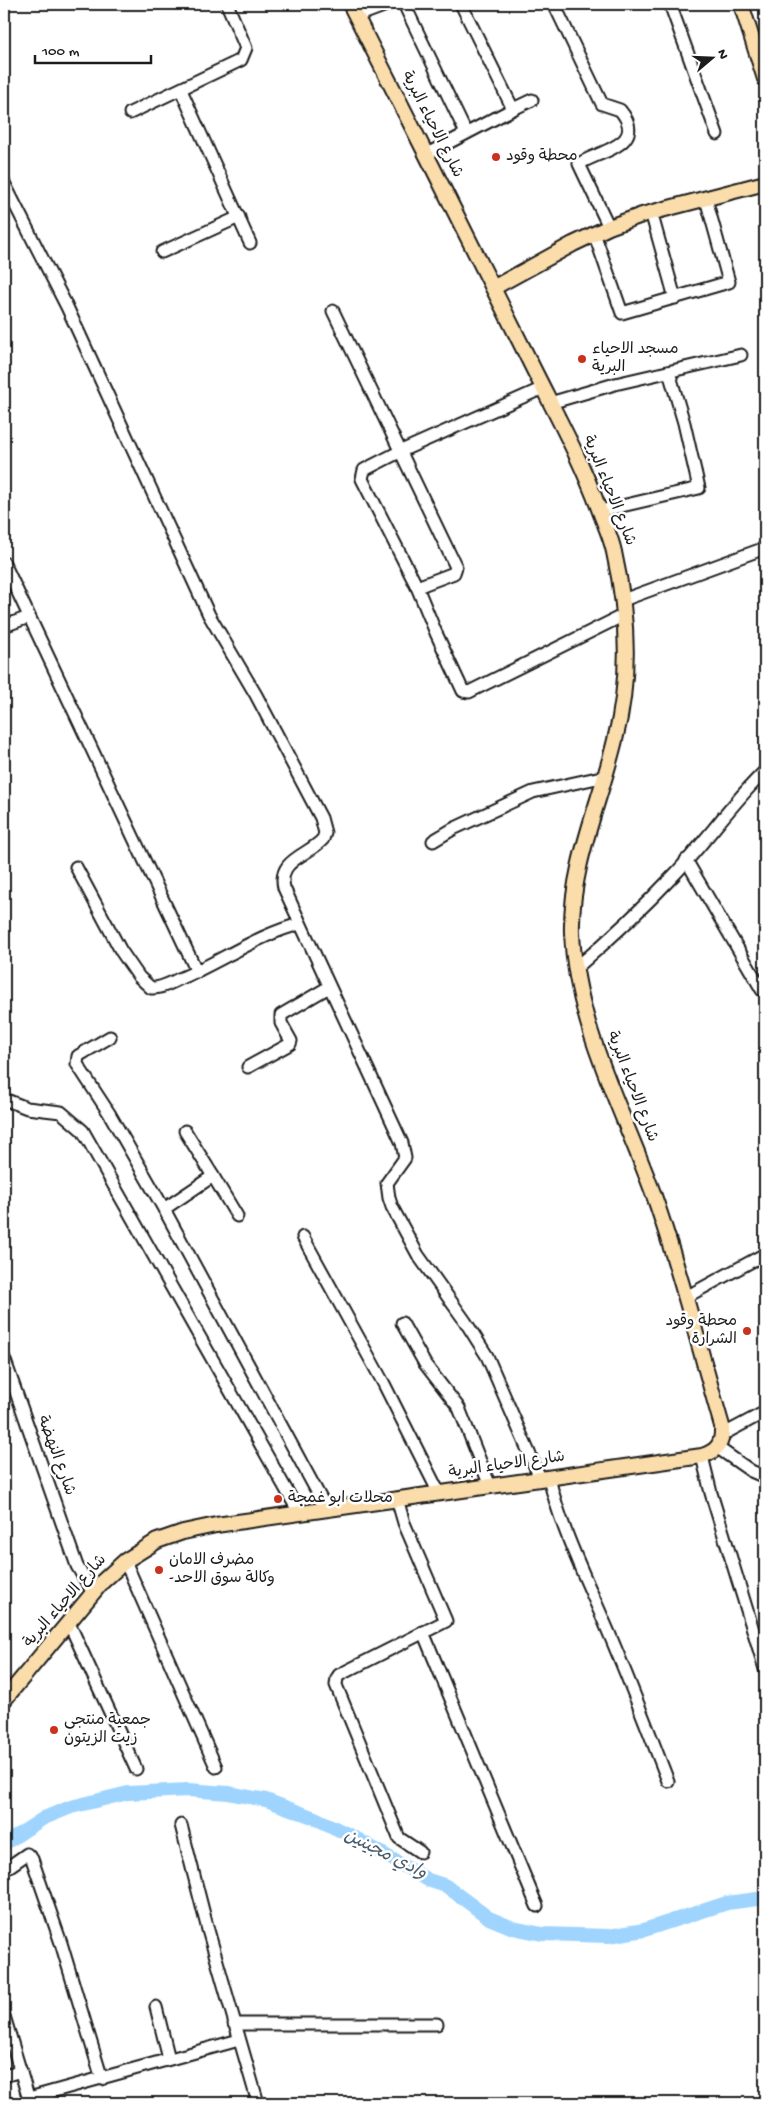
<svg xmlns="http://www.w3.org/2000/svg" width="769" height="2107" viewBox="0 0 769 2107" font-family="'Gochi Hand','Playpen Sans Arabic',sans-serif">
  <rect width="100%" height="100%" fill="#fff"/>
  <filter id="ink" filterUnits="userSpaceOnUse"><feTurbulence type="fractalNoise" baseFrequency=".02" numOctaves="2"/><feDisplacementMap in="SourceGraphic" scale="10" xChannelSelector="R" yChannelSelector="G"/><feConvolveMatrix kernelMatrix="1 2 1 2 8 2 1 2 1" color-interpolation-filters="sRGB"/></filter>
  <g filter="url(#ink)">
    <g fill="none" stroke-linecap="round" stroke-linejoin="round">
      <!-- river -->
      <path stroke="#9ed4fd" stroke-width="14" d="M4,1844L44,1818L71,1807L128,1793L188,1790L228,1793L266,1800L315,1818L359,1840L428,1880L446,1886L489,1918L513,1928L542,1934L609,1936L644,1930L727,1903L765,1898"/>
      <defs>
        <g id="minor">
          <path d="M404,4L466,133"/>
          <path d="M554,4L602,104L620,110C649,145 598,151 579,164L609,227"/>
          <path d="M670,4L717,134"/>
          <path d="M357,16L389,4"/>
          <path d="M181,90L250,243"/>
          <path d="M513,109L532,100"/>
          <path d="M130,113L241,60L246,48L227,4"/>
          <path d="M427,154L513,109L461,4"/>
          <path d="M4,183L67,307L209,615L256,695L321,818L325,833L323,839C308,856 277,859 284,888L402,1143L405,1158L387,1183L389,1198L392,1207L418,1255L465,1321L487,1356L540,1478"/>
          <path d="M651,212L675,298"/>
          <path d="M594,233L622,313L729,282L706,199"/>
          <path d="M162,252L239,217"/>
          <path d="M333,311L456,567L454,573L417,587"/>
          <path d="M543,388L401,451L364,470L362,479L417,587L436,633L463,691L469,692L624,615"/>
          <path d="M550,403L615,384L741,355"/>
          <path d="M600,511L699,488L684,423L669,372"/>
          <path d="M4,563L197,972"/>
          <path d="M623,600L765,548"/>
          <path d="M4,626L29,617"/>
          <path d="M433,841L453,829L533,792L606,776"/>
          <path d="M686,860L762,990"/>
          <path d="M76,867L121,951L139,977L151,988C162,989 173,981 184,977C221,961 262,933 300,924"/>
          <path d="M575,969C610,939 643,908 674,875C706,841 732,803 765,771"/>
          <path d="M110,1037L78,1056L77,1064L109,1113L164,1209L327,1510"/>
          <path d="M248,1067L290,1044L291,1041L281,1023V1015L329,987"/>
          <path d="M4,1099L27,1108L61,1112L83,1131L300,1514"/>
          <path d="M185,1131L213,1176"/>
          <path d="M164,1209L213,1176L237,1216"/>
          <path d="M303,1237L384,1384L439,1493"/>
          <path d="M686,1297L765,1254"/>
          <path d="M402,1323L425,1364L459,1408L490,1486"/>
          <path d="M4,1358L77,1566L93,1593"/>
          <path d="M722,1435L765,1412"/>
          <path d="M718,1448L751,1471L765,1477"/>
          <path d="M702,1456L711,1493L765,1669"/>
          <path d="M549,1478C562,1532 587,1581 609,1633C630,1682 649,1732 668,1781"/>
          <path d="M397,1499L404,1523L446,1621L339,1675L337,1678L336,1685L399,1838L420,1852"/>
          <path d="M125,1561L216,1767"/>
          <path d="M69,1623L136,1769"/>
          <path d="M423,1632L537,1906"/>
          <path d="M181,1825L208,1930L258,2103"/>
          <path d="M4,1870L27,1854L32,1859L61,1943L102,2079"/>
          <path d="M156,2007L169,2059"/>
          <path d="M4,2016L30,2103"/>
          <path d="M234,2024H437"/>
          <path d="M4,2076L21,2071"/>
          <path d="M29,2098L239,2040"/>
        </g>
        <g id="major">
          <path d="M741,4L765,79"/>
          <path d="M493,288L573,244L609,227L642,215L765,183"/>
          <path d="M4,1700L102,1582L125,1561L157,1541L183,1532L216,1525L702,1456C718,1451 723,1443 722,1426C699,1348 680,1269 653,1193C622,1108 576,1025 572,933C570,867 600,803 615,740C631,678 628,614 614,552C611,537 604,523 599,509C580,457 552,407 528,358C469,239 410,122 350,4"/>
        </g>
      </defs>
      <!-- minor casing -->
      <use href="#minor" stroke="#1c1c1c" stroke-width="15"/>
      <!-- major casing -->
      <use href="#major" stroke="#1c1c1c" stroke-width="18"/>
      <!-- minor -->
      <use href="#minor" stroke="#fff" stroke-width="11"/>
      <!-- major -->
      <use href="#major" stroke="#faddab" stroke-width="14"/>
    </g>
  </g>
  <!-- markers -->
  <g fill="#c8321e" stroke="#fff" stroke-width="2">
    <circle cx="496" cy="157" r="5"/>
    <circle cx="582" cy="359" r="5"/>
    <circle cx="747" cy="1331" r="5"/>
    <circle cx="278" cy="1499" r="5"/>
    <circle cx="159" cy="1570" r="5"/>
    <circle cx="54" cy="1730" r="5"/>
  </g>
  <g text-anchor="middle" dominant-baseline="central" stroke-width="5" stroke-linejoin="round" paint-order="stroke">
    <!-- street labels -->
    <g font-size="16" fill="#1c1c1c" stroke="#fff">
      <text transform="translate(431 125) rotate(63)">شارع الاحياء البرية</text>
      <text transform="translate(608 491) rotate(68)">شارع الاحياء البرية</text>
      <text transform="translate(631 1087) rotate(69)">شارع الاحياء البرية</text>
      <text transform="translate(55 1456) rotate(70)">شارع النهضة</text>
      <text transform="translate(507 1466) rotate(-8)">شارع الاحياء البرية</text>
      <text transform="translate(66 1602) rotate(-49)">شارع الاحياء البرية</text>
    </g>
    <!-- poi labels -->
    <g font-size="16" fill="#1c1c1c" stroke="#fff" text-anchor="start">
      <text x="506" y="157">محطة وقود</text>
      <text x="592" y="350">مسجد الاحياء<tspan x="592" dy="18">البرية</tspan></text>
      <text x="737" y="1322" text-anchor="end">محطة وقود<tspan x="737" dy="18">الشرارة</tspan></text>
      <text x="288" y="1499">محلات ابو غمجة</text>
      <text x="169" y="1561">مضرف الامان<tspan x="169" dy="18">-وكالة سوق الاحد</tspan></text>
      <text x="64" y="1721">جمعية منتجي<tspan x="64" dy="18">زيت الزيتون</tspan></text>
    </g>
    <!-- water labels -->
    <g font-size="18" font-style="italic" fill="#4a5c6b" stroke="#fff">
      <text transform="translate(385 1855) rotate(27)">وادي مجينين</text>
    </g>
  </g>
  <!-- margin -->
  <rect width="769" height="2107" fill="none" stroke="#fff" stroke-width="20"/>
  <rect x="10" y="10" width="749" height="2087" fill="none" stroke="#1c1c1c" stroke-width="2" filter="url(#ink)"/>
  <!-- north arrow -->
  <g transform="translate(712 58) rotate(71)" stroke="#ffffff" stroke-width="4" paint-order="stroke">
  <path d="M0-4L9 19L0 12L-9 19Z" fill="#1c1c1c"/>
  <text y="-8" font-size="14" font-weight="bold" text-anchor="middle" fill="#1c1c1c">N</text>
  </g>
  <!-- scale -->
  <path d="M35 55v8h116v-8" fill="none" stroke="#1c1c1c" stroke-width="2.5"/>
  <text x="42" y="55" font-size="15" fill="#1c1c1c" stroke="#ffffff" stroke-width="4" paint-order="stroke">100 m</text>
</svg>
